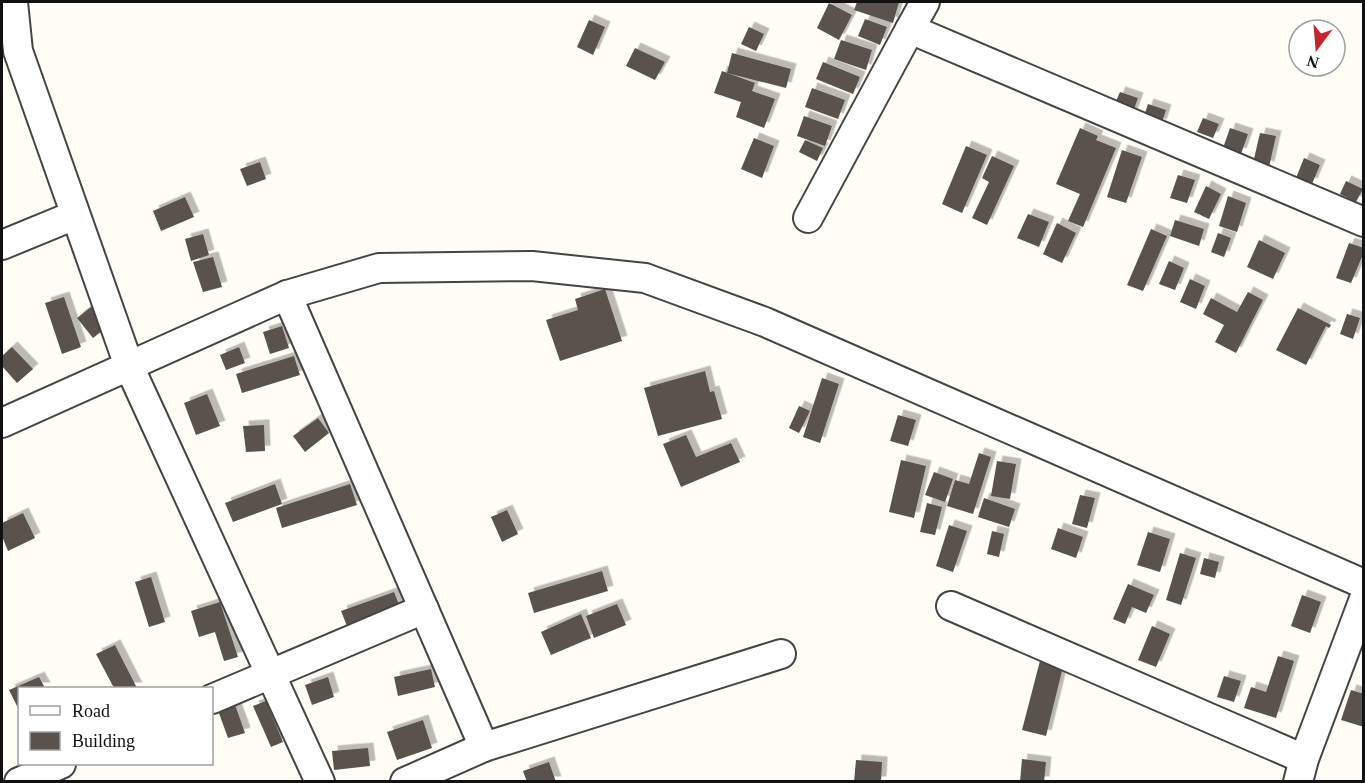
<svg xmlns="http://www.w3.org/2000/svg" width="1365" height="783" viewBox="0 0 1365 783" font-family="Georgia,serif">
  <defs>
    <filter id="shadow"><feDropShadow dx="5.5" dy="-5.5" stdDeviation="0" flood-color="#0004"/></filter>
  </defs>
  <rect width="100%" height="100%" fill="#fffdf5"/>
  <!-- building -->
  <g fill="#5a524d" filter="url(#shadow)">
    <path d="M857,2H899L893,23L854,10Z"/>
    <path d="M829,3L852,15L839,40L817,28Z"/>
    <path d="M865,19L887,27L880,45L858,36Z"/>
    <path d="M589,20L605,27L593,55L577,47Z"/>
    <path d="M749,27L764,34L756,51L741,44Z"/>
    <path d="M841,40L872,50L866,70L834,59Z"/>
    <path d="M635,48L665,62L655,80L626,66Z"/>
    <path d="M732,53L791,69L786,88L727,73Z"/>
    <path d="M823,62L860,77L853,94L816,79Z"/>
    <path d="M722,71L755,83L752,91L775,99L764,128L736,117L741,102L714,93Z"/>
    <path d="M812,88L845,100L838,119L805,107Z"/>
    <path d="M1120,92L1138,98L1132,115L1113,108Z"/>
    <path d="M1148,104L1166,110L1161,125L1143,119Z"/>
    <path d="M804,116L832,126L825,146L797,136Z"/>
    <path d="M1203,118L1219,124L1213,138L1197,132Z"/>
    <path d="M1080,128L1098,136L1096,140L1116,148L1083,227L1068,221L1080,194L1056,184Z"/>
    <path d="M1230,128L1248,134L1241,154L1223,148Z"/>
    <path d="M1260,133L1276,136L1269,167L1253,163Z"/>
    <path d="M754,138L774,146L762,178L741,169Z"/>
    <path d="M805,140L823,148L817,161L799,152Z"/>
    <path d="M966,146L987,155L962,213L942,204Z"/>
    <path d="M1122,150L1142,157L1126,203L1107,197Z"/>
    <path d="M992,156L1014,166L987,225L972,218L989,182L982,178Z"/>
    <path d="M1304,158L1320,165L1312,184L1296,178Z"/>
    <path d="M260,162L266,179L247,186L240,169Z"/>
    <path d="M1178,175L1195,180L1187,203L1170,198Z"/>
    <path d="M1346,181L1363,189L1356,202L1340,194Z"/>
    <path d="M1206,186L1221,194L1209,219L1194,212Z"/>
    <path d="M1228,196L1246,203L1237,232L1219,226Z"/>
    <path d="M185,197L194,217L161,231L153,211Z"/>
    <path d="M1028,214L1049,222L1039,247L1017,238Z"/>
    <path d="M1175,220L1204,229L1199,246L1170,236Z"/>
    <path d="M1057,223L1076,233L1062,263L1043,254Z"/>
    <path d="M1151,229L1167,236L1143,291L1127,285Z"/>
    <path d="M1218,233L1231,238L1224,257L1211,252Z"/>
    <path d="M203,234L209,255L191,261L185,239Z"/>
    <path d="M1259,240L1285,253L1273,279L1247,267Z"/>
    <path d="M1349,243L1364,248V252L1351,283L1336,278Z"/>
    <path d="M213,257L222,287L203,292L193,262Z"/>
    <path d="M1169,261L1184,268L1175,290L1159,284Z"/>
    <path d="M1190,279L1205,286L1196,309L1180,302Z"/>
    <path d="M605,289L622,341L560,361L546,320L578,310L575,299Z"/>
    <path d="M1248,292L1263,300L1236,353L1215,342L1224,325L1203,314L1211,298L1237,312Z"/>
    <path d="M64,297L81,347L62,354L45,303Z"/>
    <path d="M91,307L107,327L93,338L77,318Z"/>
    <path d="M1298,308L1331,325L1329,328L1326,326L1306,365L1276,350Z"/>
    <path d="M1347,314L1360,318L1353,339L1340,334Z"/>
    <path d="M282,326L289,348L270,354L263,332Z"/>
    <path d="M12,347L33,369L17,383L2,366V356Z"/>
    <path d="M239,347L245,363L226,370L220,355Z"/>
    <path d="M294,356L300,375L242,393L236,374Z"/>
    <path d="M705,371L710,392L714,391L722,419L658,436L644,388Z"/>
    <path d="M822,378L839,384L820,443L803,437Z"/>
    <path d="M207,394L220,426L196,435L184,403Z"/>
    <path d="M799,406L810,411L799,433L789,428Z"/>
    <path d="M898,415L916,420L908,446L890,441Z"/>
    <path d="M318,418L329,433L305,452L293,436Z"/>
    <path d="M264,425L265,451L246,452L243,426Z"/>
    <path d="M686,435L696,457L731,443L740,462L681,487L663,444Z"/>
    <path d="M979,453L991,457L973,514L947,506L955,480L969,484Z"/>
    <path d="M901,460L926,466L914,518L889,512Z"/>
    <path d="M997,461L1016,464L1010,499L991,496Z"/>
    <path d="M934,472L953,479L945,502L925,495Z"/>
    <path d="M275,484L282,504L233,522L225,503Z"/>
    <path d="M350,484L357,505L282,528L276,508Z"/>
    <path d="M1080,495L1095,498L1087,528L1072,524Z"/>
    <path d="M984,498L1015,509L1009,527L978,517Z"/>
    <path d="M927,503L942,507L935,535L920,532Z"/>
    <path d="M507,510L518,534L502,542L491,517Z"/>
    <path d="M23,513L35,538L8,551L2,536V523Z"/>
    <path d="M949,525L967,531L953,572L936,566Z"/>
    <path d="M1058,528L1083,537L1076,558L1051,549Z"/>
    <path d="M992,531L1004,534L999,557L987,554Z"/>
    <path d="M1148,532L1170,539L1160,572L1137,565Z"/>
    <path d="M1180,553L1196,558L1181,605L1166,600Z"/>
    <path d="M1204,558L1219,562L1215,578L1200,574Z"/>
    <path d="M602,571L608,591L534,613L528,593Z"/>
    <path d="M151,577L165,622L149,627L135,582Z"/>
    <path d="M1128,584L1154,595L1146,613L1132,607L1125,624L1113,619Z"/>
    <path d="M394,592L400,607L347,626L341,611Z"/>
    <path d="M1302,595L1321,602L1310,633L1291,626Z"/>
    <path d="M220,602L238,657L224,661L215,632L199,637L191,611Z"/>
    <path d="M617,604L626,625L594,638L586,616Z"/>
    <path d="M581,614L591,638L551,655L541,632Z"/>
    <path d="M1152,626L1170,634L1156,667L1138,660Z"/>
    <path d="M115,645L137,688H114L96,654Z"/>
    <path d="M1278,656L1294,661L1276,718L1244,708L1251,687L1266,692Z"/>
    <path d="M1041,657L1064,663L1046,736L1022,730Z"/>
    <path d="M431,669L435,687L398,696L394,677Z"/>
    <path d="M1224,676L1241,681L1234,702L1217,697Z"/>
    <path d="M39,677L45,688H20V712L9,690Z"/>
    <path d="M328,677L334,697L312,705L305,685Z"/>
    <path d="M1351,690L1364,694V727L1341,720Z"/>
    <path d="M233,699L245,733L228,738L216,705Z"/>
    <path d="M266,701L283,742L271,747L253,706Z"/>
    <path d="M423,720L432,748L397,760L387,732Z"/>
    <path d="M368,748L370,766L334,770L332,751Z"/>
    <path d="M1022,759L1046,762L1044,782H1020Z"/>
    <path d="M856,760L882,762L881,782H854Z"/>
    <path d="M549,762L556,782H527L523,771Z"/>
  </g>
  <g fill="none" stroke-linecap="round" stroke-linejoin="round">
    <defs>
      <g id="street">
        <path d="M13,2L18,51L129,366L320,782"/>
        <path d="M910,29L925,2"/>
        <path d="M808,218L910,29L1364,222"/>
        <path d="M2,245L75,215"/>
        <path d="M287,295L484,747"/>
        <path d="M2,423L287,295L379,268L532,266L645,278L765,322L1364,584"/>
        <path d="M951,606L1304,759"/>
        <path d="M212,699L424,609"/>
        <path d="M19,782L61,764"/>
        <path d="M405,782L484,747L781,654"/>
        <path d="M1298,782L1304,759L1364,599"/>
      </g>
    </defs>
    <!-- street casing -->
    <use href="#street" stroke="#444" stroke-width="32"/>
    <!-- street -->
    <use href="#street" stroke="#fff" stroke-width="28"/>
  </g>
  <!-- border -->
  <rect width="1365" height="783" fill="none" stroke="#111111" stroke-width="6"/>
  <!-- legend -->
  <rect x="18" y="687" width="195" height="78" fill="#ffffff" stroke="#a0a0a0" stroke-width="1.5"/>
  <rect x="30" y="706" width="30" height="9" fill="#ffffff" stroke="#a0a0a0" stroke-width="1.5"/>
  <text x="72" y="717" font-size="18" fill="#111111">Road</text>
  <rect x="30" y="732" width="30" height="18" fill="#5a524d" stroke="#a0a0a0" stroke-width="1.5"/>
  <text x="72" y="747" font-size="18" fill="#111111">Building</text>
  <!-- north arrow -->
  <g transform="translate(1317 48) rotate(196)"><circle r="28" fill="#ffffff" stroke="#a0a0a0" stroke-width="1.5"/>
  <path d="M0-4.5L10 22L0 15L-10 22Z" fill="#c4262e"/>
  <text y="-9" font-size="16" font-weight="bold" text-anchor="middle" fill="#111111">N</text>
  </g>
</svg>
